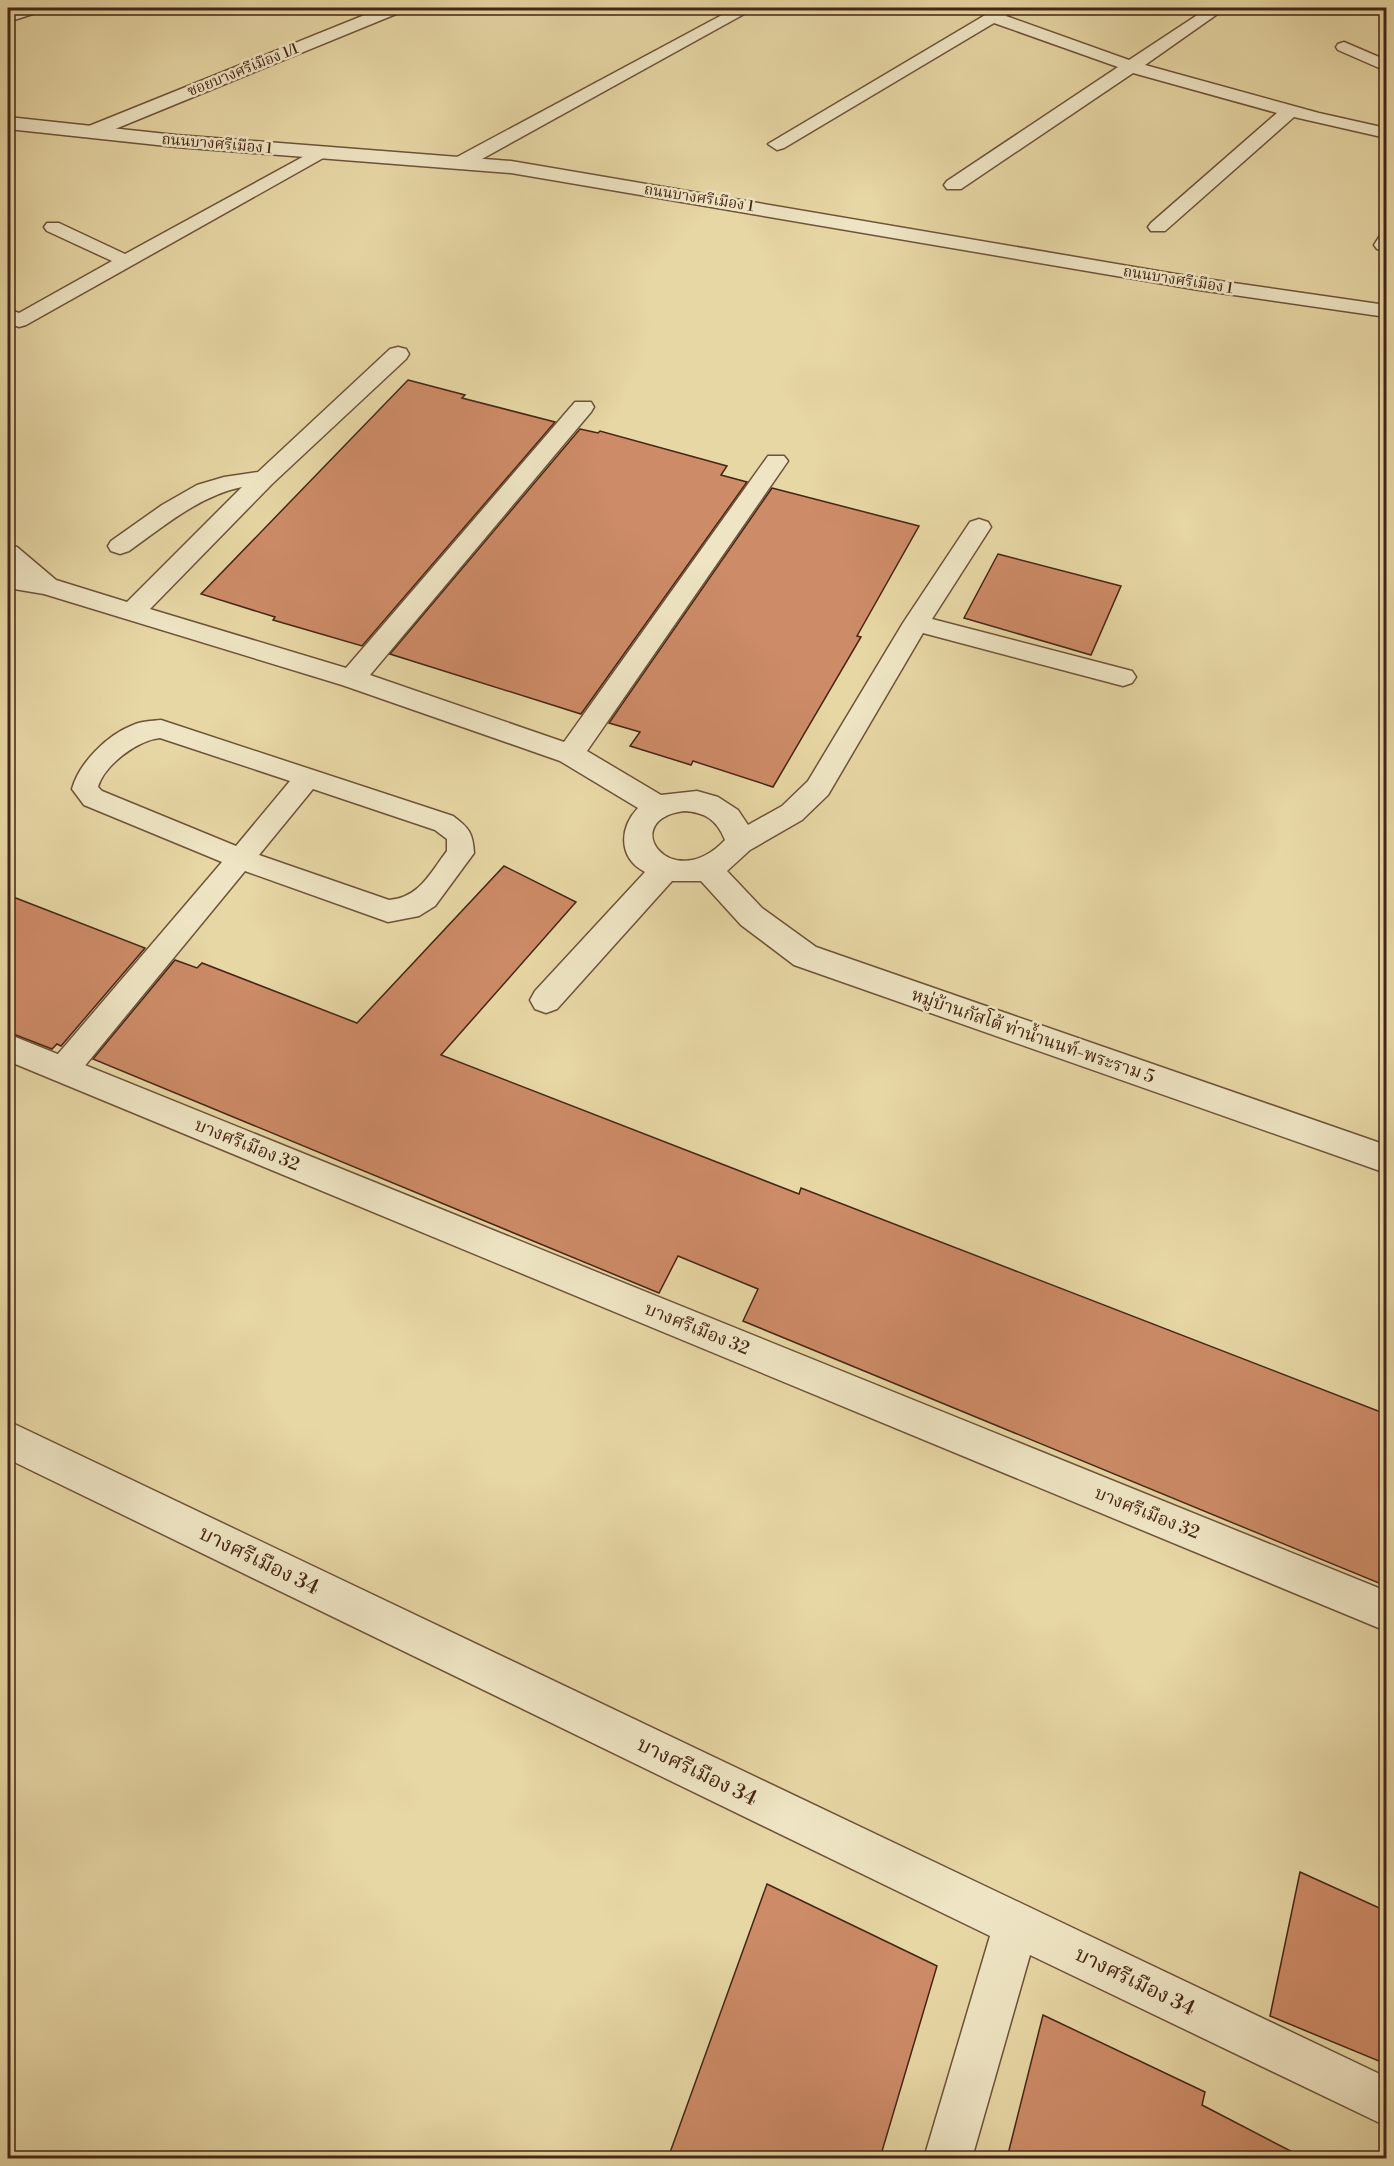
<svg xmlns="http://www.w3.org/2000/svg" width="1394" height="2166" viewBox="0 0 1394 2166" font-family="'Libre Bodoni','Noto Serif Thai',serif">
  <rect width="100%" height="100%" fill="#e7d7a5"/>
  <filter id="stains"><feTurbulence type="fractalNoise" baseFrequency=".00333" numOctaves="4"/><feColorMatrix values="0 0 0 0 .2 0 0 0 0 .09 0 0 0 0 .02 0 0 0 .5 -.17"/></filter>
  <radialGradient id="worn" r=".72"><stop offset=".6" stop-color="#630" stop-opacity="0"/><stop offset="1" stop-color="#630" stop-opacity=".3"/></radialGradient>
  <!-- building -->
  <g fill="#cd8b67" stroke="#462515" stroke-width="1.5">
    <path d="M408,380L465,395L462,398L555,422L362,646L273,620L275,617L201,594Z"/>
    <path d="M580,429L598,433L600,431L727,466L721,475L747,482L581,714L390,654Z"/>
    <path d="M772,488L919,526L857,636L861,637L773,787L693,761L691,765L630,746L640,732L609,723Z"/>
    <path d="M998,554L1121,586L1091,655L964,618Z"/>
    <path d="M504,866L576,902L441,1055L799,1194L801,1188L1386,1414V1586L743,1321L758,1289L678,1256L659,1293L93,1059L175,960L197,968L202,963L357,1023Z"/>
    <path d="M8,895L145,948L61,1046L57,1044L52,1049L8,1032Z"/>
    <path d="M1300,1872L1386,1911V2064L1270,2016Z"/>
    <path d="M767,1884L937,1966L880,2158H668Z"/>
    <path d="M1043,2015L1205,2092L1202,2105L1304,2158H1007Z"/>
  </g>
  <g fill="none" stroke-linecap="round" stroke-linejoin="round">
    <defs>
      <g id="service">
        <path d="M1344,42L1386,60V71L1338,50L1336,47L1338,44Z"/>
        <path d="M319,148L325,149L328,153L325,157L26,325L19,327L8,323V309L19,313L112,261L47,231L44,227L47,223H59L125,254Z"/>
        <path d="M161,720L453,816C469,828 473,833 474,853L435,906L419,916L388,922L245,871L74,1079L63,1082L52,1079L48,1070L52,1061L222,862L84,805L72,789C79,763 107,735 133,725C141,721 152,721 161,720ZM160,738L290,781L236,846L102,791L98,787C104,765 138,740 160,738ZM313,789L435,830L447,839V851C430,873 419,898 389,900L259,855Z"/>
      </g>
      <g id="minor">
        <path d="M19,8H41L39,12L8,22V11Z"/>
        <path d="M382,8H403L401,12L98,136H84L82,132L84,128Z"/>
        <path d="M735,8H755L471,165H457L454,161L457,157Z"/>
        <path d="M997,8H1016L1006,16L1129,60L1208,8H1226L1145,65L1319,113L1386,128V138L1294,117L1165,231H1151L1148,227L1151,223L1277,113L1133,73L961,189H947L944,185L947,181L1118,67L994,23L784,148L777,150L768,144Z"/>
        <path d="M1386,235V251L1377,249L1374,245L1379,237Z"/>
        <path d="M398,347L406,349L409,354L406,359L272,484L150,609L346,668L575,402H591L594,407L591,412L370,675L564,742L768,456H784L788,461L587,751L661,795L697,791L718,797L738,810L748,825L782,806L808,781L903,623L970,522L979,519L988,522L991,527L932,619L1132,671L1136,677L1132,683L1123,686L923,633L828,795L802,820L750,850L727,871L762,908L816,947L1386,1145V1173L794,965L741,925L701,881H672L557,1009L546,1013L535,1009L530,1000L535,991L645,872C618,858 619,828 638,808L560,761L342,685L44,594L8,588V572L16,573L8,566V545L17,547L56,580L127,602L242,487C199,496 164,526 129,551L120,554L111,551L108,546L111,541L162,505L197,485L224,477L258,472L390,349ZM684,811C705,812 717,820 725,840C671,897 616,820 684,811Z"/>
        <path d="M8,1034L1386,1591V1631L8,1061Z"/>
        <path d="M8,1421L1386,2077V2126L1030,1955L972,2158H924L990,1936L8,1459Z"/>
      </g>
      <path id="tertiary" d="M8,117L176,135L511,161L1199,278L1386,305V317L1199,290L511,173L176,147L8,129Z"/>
    </defs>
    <!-- service casing -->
    <use href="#service" stroke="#6e5239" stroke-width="3"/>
    <!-- minor casing -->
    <use href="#minor" stroke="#6e5239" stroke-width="3"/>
    <!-- tertiary casing -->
    <use href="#tertiary" stroke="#6e5239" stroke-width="3"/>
    <!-- service -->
    <use href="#service" fill="#efe5c4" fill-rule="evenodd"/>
    <!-- minor -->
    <use href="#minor" fill="#efe5c4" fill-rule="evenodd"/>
    <!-- tertiary -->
    <use href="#tertiary" fill="#efe5c4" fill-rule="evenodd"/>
  </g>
  <g text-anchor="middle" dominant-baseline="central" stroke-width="5" stroke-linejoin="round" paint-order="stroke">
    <!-- far-street labels -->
    <g font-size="15" fill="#462515" stroke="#efe5c4">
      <text transform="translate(243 70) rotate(-22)">ซอยบางศรีเมือง 1/1</text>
      <text transform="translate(217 144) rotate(5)">ถนนบางศรีเมือง 1</text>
      <text transform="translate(699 198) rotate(9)">ถนนบางศรีเมือง 1</text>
      <text transform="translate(1178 280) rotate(9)">ถนนบางศรีเมือง 1</text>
    </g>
    <!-- street labels -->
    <g font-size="18" fill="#462515" stroke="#efe5c4">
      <text transform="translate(1033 1036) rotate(19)">หมู่บ้านกัสโต้ ท่าน้ำนนท์-พระราม 5</text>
      <text transform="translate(247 1145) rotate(22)">บางศรีเมือง 32</text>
      <text transform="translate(697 1329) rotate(22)">บางศรีเมือง 32</text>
      <text transform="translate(1147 1513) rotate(22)">บางศรีเมือง 32</text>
    </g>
    <!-- near-street labels -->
    <g font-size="21" fill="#462515" stroke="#efe5c4">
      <text transform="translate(259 1561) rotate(26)">บางศรีเมือง 34</text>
      <text transform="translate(697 1772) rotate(26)">บางศรีเมือง 34</text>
      <text transform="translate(1135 1982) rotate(26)">บางศรีเมือง 34</text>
    </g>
  </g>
  <!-- margin -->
  <rect width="1394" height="2166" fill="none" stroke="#e7d7a5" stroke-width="30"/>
  <rect x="9" y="9" width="1376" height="2148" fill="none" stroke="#462515" stroke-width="3"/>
  <rect x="15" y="15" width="1364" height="2136" fill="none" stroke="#462515" stroke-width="1.5"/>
  <rect width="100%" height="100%" filter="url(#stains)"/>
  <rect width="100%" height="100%" fill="url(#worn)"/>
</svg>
